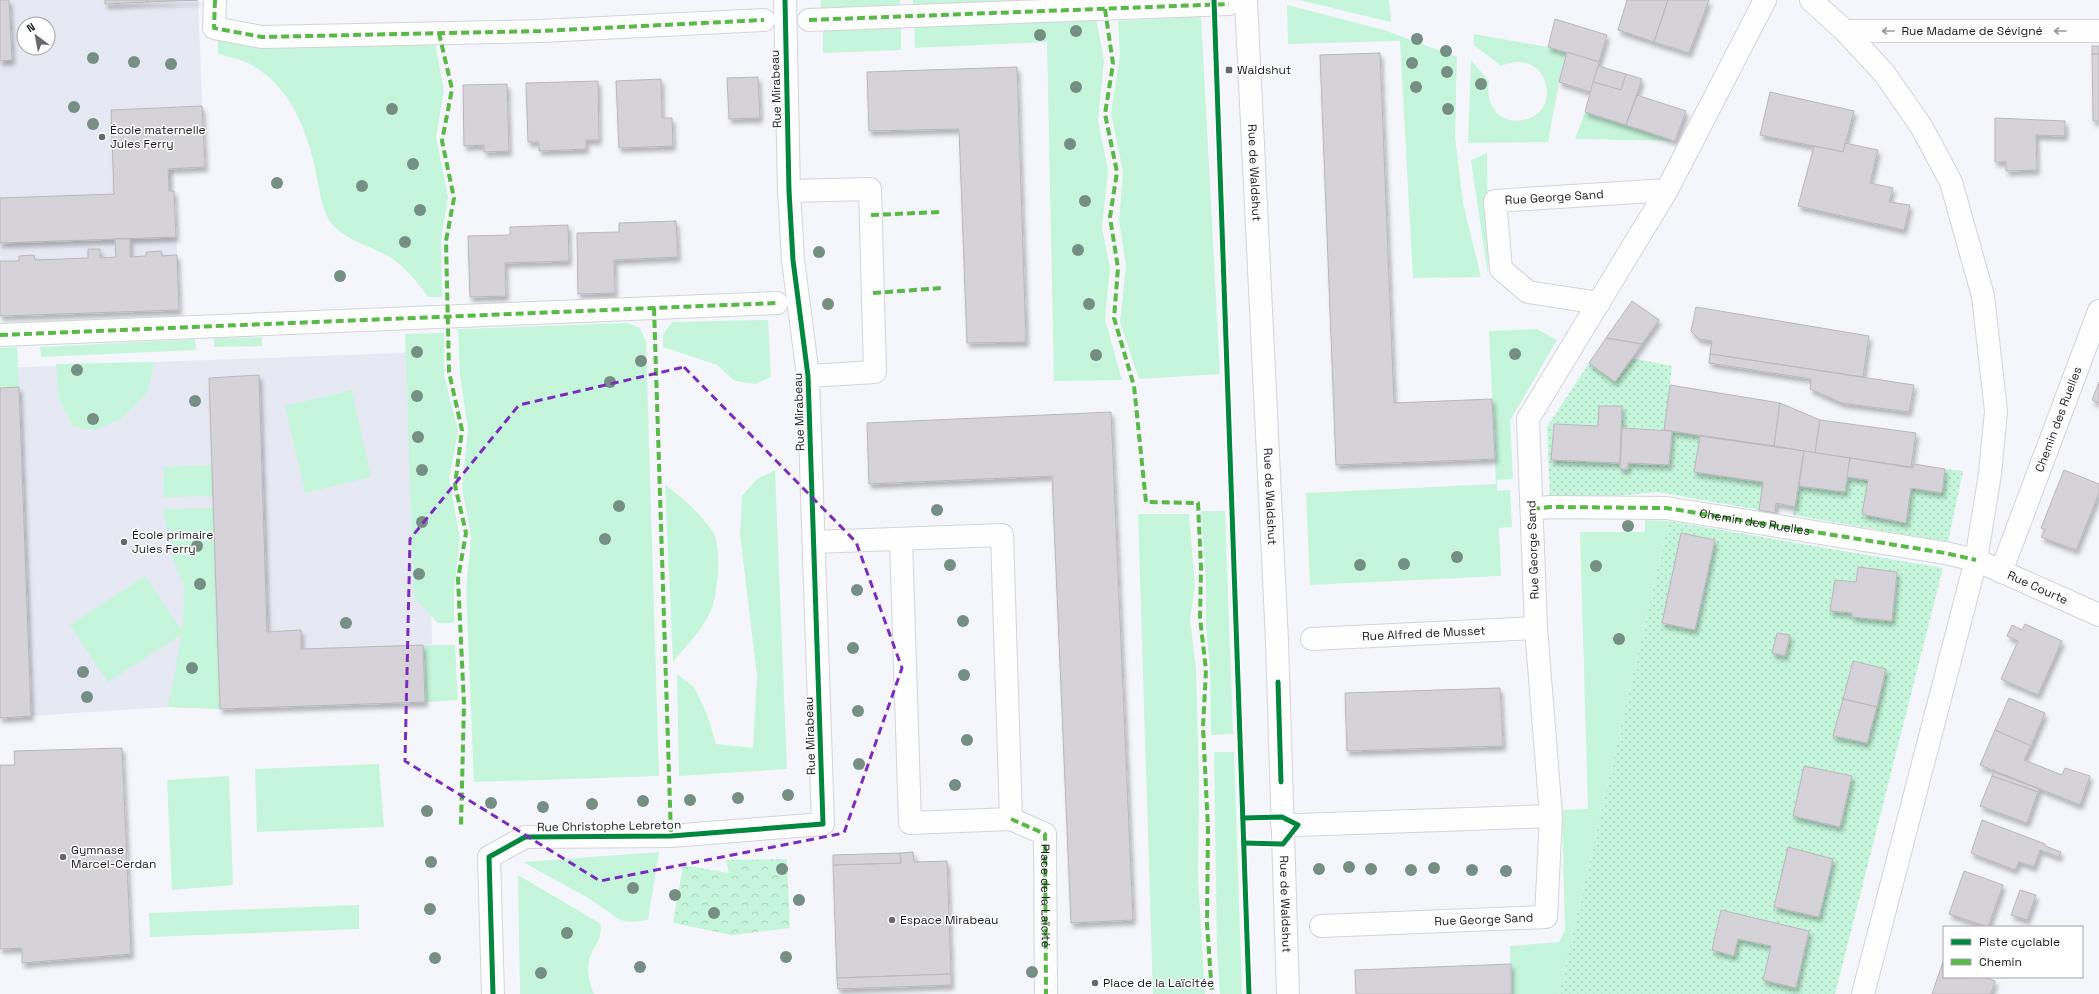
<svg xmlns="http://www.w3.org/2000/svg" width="2099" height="994" viewBox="0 0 2099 994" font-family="'Space Grotesk',sans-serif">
  <defs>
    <pattern id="forest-crowns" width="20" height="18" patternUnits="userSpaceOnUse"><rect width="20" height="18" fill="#c5f6db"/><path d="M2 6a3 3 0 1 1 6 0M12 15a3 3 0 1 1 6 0" fill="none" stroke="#a9d2bc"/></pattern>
    <pattern id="garden-dots" width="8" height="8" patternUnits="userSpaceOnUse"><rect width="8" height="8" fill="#c5f6db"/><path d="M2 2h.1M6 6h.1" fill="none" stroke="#a9d2bc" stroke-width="1.8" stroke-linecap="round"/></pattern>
    <filter id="shadow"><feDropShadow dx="2.5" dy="4.5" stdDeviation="2" flood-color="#0004"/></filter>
  </defs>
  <rect width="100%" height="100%" fill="#f5f6fc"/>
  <!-- built -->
  <g fill="#e6e8f3" fill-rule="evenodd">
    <path d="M0,0H198L205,167L174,169L179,310L0,316ZM24,24H48V48H24Z"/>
    <path d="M424,352L432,644L423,645L425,702L220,709L168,707L0,718V368Z"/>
  </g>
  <!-- grass -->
  <g fill="#c5f6db">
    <path d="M821,0H900V9L821,11Z"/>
    <path d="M913,0H1163L913,8Z"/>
    <path d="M1299,0H1389L1391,22Z"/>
    <path d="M1287,5L1384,30L1457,57L1455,137L1463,203L1481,277L1413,278L1400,41L1288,44Z"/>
    <path d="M1201,16L1220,374L1139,379L1120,322L1126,266L1119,220L1123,172L1111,113L1120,55L1118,21Z"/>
    <path d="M1096,17L1104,61L1098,121L1108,170L1102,228L1110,268L1105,319L1122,380L1054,381L1047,42L915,48L914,24Z"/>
    <path d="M901,23V50L823,53V25Z"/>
    <path d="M1474,34L1548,47L1567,52L1559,82L1548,142L1468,143L1471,60L1489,81C1487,94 1489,106 1499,115C1506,120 1515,122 1523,120C1565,113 1548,45 1501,66L1474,45Z"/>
    <path d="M218,37L434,38L444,91L436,137L448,197L441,240L442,297H428C417,282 405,266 388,256C371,246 347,241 333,225C322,213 320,193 317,177C308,133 292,87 250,64C241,59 228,57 218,54Z"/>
    <path d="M1585,112L1675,141L1575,139Z"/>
    <path d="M1487,153L1488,275L1471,160Z"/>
    <path d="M768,320L771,377L755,384L735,381L717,365L663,347V334L672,322Z"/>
    <path d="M628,323L640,328L646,342L659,776L474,782L466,589L471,536L462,488L468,429L460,375L458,329Z"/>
    <path d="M1537,329L1557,340L1510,421L1513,479L1497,480V491L1510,490L1512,527L1499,528L1501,576L1310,585L1306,493L1496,484L1489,331Z"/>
    <path d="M444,333V374L458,431L449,479L460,538L454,591V623H438L414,597L405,334Z"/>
    <path d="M262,337V346L214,347V338Z"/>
    <path d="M195,339L196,350L41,357L40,347Z"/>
    <path d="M17,347L19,387L0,388V348Z"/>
    <path d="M154,362L148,392L121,419L94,430L73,427L59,399L56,364Z"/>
    <path d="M352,390L371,477L305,493L285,406Z"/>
    <path d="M212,465V496L163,497L164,467Z"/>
    <path d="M775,470L787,769L679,776L677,674L694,687L707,714L716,744L753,748L757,676L740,534L742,496L757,479Z"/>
    <path d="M665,485C683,498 700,513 713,532C722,547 718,594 711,610C703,630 686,646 673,662Z"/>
    <path d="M213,508L220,709L168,707L182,634L108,682L70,625L145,576L182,631L184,586L171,554L163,509Z"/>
    <path d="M1201,511H1225L1233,734L1211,735L1210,668L1206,627V580Z"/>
    <path d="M1138,514H1189L1195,586L1190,620L1196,668L1199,784L1198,878L1205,994H1153Z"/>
    <path d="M1645,520L1669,521L1559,994H1511L1510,946L1559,942L1565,931L1562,810L1588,809L1580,532H1645Z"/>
    <path d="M423,645H455L458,700L425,702Z"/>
    <path d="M1214,752H1234L1242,994H1220L1217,949Z"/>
    <path d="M379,764L384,827L257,832L255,769Z"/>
    <path d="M229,776L233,885L172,890L167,780Z"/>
    <path d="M659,852L648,920L632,922L620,920L590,899L523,862Z"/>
    <path d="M518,875L601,924C601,943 596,941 590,957C586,969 589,982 594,994H520Z"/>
    <path d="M359,905V929L150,937L149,913Z"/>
  </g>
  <!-- forest -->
  <path fill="url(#forest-crowns)" d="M787,859L790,928L732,935L673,923L683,865L729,873L726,860Z"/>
  <!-- garden -->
  <g fill="url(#garden-dots)" fill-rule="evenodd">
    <path d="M1631,358L1672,366L1664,430L1622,428V406H1599L1598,426L1554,424L1551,460L1620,463V469H1628V463L1669,465L1672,431L1700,436L1694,472L1763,482L1759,510L1658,492L1550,502L1547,427L1589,363L1615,382Z"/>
    <path d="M1945,469L1963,471L1948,542L1793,515L1799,486L1845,492L1847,477L1868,480L1863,514L1906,523L1911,488L1942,493Z"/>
    <path d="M1669,521L1943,568L1835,994H1559ZM1681,533L1715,541L1695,630L1662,623ZM1858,567L1852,616V613L1830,610L1835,580L1856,582ZM1777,633L1790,635L1785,656L1772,652ZM1853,661L1885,669L1867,743L1833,736ZM1804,766L1852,776L1840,827L1793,816ZM1788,848L1833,859L1819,916L1774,907ZM1721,910L1809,931L1796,987L1763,980L1771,946L1738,939L1734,956L1712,950Z"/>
  </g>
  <!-- building -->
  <g fill="#d5d3d7" stroke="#b9b7bb" filter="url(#shadow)">
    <path d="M0,0H9L12,60L0,61Z"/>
    <path d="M105,0H147V2L105,4Z"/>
    <path d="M147,0H172V1L147,2Z"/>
    <path d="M172,0H198L172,1Z"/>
    <path d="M1627,0H1668L1654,42L1618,30Z"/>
    <path d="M1668,0H1709L1689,53L1654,42Z"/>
    <path d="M1555,19L1607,35L1599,62L1548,47Z"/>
    <rect x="2092" y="46" width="7" height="8"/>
    <path d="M1567,52L1599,62L1591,92L1559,82Z"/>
    <path d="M1380,53L1394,403L1492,399L1495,459L1336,465L1320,55Z"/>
    <path d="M2092,54H2099V121H2093Z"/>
    <path d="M1598,66L1626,74L1621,90L1593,82Z"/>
    <path d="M1017,67L1026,342L967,343L959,129L869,131L867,72Z"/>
    <path d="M1626,74L1642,79L1626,125L1585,112L1593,82L1621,90Z"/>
    <path d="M758,77L760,118L729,119L727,78Z"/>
    <path d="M661,79L662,118H672L673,146L619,148L616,81Z"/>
    <path d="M598,81L599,140H586V149L539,151V142H528L526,83Z"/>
    <path d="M507,84L509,151L484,152V145L464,146L463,85Z"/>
    <path d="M1770,92L1854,111L1843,152L1760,135Z"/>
    <path d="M1637,95L1686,111L1675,141L1626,125Z"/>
    <path d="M202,106L205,167L168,169L169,191H174L176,237L0,243V198L114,194L111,110Z"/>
    <path d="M1995,118L2065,121V136L2036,135L2037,170L2006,171V162H1995Z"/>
    <path d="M1845,143L1878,150L1870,183L1893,188L1889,202L1910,205L1904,230L1798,206L1814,146L1843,152Z"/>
    <path d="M676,221L678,257L614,260L615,293L578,294L577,233L619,232V223Z"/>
    <path d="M568,225L569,261L505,263L506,296L470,297L468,236L510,235V227Z"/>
    <path d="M115,239H130V257L146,256V252L161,251L162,256L177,255L179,310L0,316V261H19V256L34,255L35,260L88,258V249H100V258L116,257Z"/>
    <path d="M1632,301L1659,320L1642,344L1606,338Z"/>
    <path d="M1696,307L1869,336L1863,377L1710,354L1712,341L1699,339L1691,331Z"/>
    <path d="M1606,338L1642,344L1615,382L1589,363Z"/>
    <path d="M1710,354L1914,385L1909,412L1842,403L1810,389L1811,379L1709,363Z"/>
    <path d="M259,375L267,632L301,630V649L423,645L425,702L220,709L209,378Z"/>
    <path d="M2099,382V403L2092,400Z"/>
    <path d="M1670,385L1780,403L1774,446L1664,430Z"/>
    <path d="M19,387L31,716L0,718V388Z"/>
    <path d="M1780,403L1820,420L1815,453L1774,446Z"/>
    <path d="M1599,406H1622L1620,463L1551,460L1554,424L1598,426Z"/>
    <path d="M1111,412L1133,920L1071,923L1052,476L869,484L867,423Z"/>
    <path d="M1820,420L1916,433L1911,467L1815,453Z"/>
    <path d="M1622,428L1672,431L1669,465L1628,463V469H1620Z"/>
    <path d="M1700,436L1804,451L1795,507L1776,503L1775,513L1759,510L1763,482L1694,472Z"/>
    <path d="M1804,451L1850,458L1845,492L1799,486Z"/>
    <path d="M1850,458L1913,468L1914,464L1945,469L1942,493L1911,488L1906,523L1862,514L1868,480L1847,477Z"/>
    <path d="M2064,470L2099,484V493L2076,550L2041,537L2045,530L2041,528Z"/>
    <path d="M1681,533L1715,540L1695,630L1662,623Z"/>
    <path d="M1858,567L1897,572L1892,621L1852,617V613L1830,611L1835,580L1856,582Z"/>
    <path d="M2025,624L2062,641L2038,695L2001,679L2018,641L2007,636L2012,625L2022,630Z"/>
    <path d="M1777,633L1790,635L1785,656L1772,653Z"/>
    <path d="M1853,661L1886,669L1877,707L1843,699Z"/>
    <path d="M1500,688L1503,746L1347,751L1345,693Z"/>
    <path d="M2009,698L2045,713L2031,746L1995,730Z"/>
    <path d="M1843,699L1877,707L1867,743L1833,736Z"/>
    <path d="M1995,730L2031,746L2024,760L2062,775L2065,768L2090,776L2080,805L1980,765Z"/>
    <path d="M122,748L131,954L22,963V948L0,949V765H15L14,751Z"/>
    <path d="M1804,766L1852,776L1840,827L1793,816Z"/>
    <path d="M1994,772L2039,789L2038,792L1992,776Z"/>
    <path d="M1992,776L2038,792L2027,823L1980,806Z"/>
    <path d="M1982,820L2045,844V846L2061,852L2059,857L2040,850L2034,867L2019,862L2015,870L1971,853Z"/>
    <path d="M1788,847L1833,859L1819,917L1774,907Z"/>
    <path d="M913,852L914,862L947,861L951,974L837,978L833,865L901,863L900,853Z"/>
    <path d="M900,853L901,863L833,865V855Z"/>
    <path d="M1964,871L2003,885L1988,927L1949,914Z"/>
    <path d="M2020,890L2036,895L2027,920L2011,915Z"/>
    <path d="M1721,910L1809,931L1796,988L1763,980L1771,946L1738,939L1734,956L1712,950Z"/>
    <path d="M1943,962L1944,977H1985L1995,981L1991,994H1932Z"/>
    <path d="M1511,964V994H1356L1355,970Z"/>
    <path d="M951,974V985L838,989L837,978Z"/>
  </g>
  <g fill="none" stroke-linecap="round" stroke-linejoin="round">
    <defs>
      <g id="minor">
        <path d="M215,0L214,28L262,37L541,31L764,20"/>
        <path id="s1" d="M1246,0L1277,641L1288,994"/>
        <path d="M1811,0L1845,31L1884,73L1921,126L1951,182L1983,296L1996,411L1990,474L1976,560L1863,994"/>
        <path d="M809,20L1229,4"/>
        <path id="s2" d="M1845,31H2099"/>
        <path d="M789,191L870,189L875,372L808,376"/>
        <path id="s3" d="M1599,303L1528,292L1501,269L1495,201L1667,190"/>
        <path d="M0,335L777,303"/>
        <path id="s4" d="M1532,509L1550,507L1666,508L1945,553L1976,560L2099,615"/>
        <path d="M814,542L1002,535L1011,819L910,823L901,539"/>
        <path id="s5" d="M2001,572L2099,311"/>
        <path id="s6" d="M1312,639L1536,628"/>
        <path d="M1011,819L1045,834L1046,994"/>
        <path d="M1282,824L1298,825L1551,816L1536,628L1528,419L1667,190L1765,0"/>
        <path id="s7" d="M1321,926L1546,917L1551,816"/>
        <path d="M493,994L489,857L525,837L671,836L823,824L808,376L793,260L789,191L785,0"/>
      </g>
    </defs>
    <!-- minor casing -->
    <use href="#minor" stroke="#d3d4d9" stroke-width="24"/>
    <!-- minor -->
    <use href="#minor" stroke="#fefeff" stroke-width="22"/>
    <!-- quiet -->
    <g stroke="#58b947" stroke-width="4" stroke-dasharray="8 4" stroke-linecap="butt">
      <path d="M215,0L214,28L262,37L541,31L764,20"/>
      <path d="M1105,9L1113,64L1105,114L1117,172L1110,217L1118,268L1114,318L1134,386L1146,502L1198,503L1201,568L1200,618L1206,670L1203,727L1208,829L1207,924L1212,994"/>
      <path d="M809,20L1229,4"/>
      <path d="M439,33L452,89L442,141L454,198L446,241L449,372L462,430L455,485L466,533L458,579L464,704L461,826"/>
      <path d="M871,215L940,212"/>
      <path d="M873,293L942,288"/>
      <path d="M654,308L671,836"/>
      <path d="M0,335L777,303"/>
      <path id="s8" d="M1532,509L1550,507L1666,508L1945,553L1976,560"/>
      <path id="s9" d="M1011,819L1045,834L1046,994"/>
    </g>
    <defs>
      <g id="cycleway">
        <path d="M1214,0L1249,994"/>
        <path d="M1278,682L1281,782"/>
        <path d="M1243,818L1282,817L1298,825L1283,844L1244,843"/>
        <path d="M493,994L489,857L525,837L671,836L823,824L808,376L793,260L789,191L785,0"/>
      </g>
    </defs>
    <!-- cycleway casing -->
    <use href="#cycleway" stroke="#fff" stroke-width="8"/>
    <!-- cycleway -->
    <use href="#cycleway" stroke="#00873e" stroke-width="5"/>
  </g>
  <!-- trees -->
  <g fill="#768f85">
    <circle cx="1076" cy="31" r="6"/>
    <circle cx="1040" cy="35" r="6"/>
    <circle cx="1417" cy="39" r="6"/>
    <circle cx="1446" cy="51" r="6"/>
    <circle cx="93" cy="58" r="6"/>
    <circle cx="134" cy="62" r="6"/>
    <circle cx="1412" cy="63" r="6"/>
    <circle cx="171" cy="64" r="6"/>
    <circle cx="1447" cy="72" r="6"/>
    <circle cx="1481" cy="84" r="6"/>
    <circle cx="1076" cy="87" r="6"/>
    <circle cx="1416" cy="87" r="6"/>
    <circle cx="74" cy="107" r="6"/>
    <circle cx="392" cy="109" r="6"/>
    <circle cx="1448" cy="109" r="6"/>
    <circle cx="93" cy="124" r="6"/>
    <circle cx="1070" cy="144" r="6"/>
    <circle cx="413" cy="164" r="6"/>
    <circle cx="277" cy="183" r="6"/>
    <circle cx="362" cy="186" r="6"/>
    <circle cx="1085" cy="201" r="6"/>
    <circle cx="420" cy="210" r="6"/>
    <circle cx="405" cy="242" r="6"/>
    <circle cx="1078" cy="250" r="6"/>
    <circle cx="819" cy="252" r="6"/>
    <circle cx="340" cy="276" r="6"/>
    <circle cx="828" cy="304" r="6"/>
    <circle cx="1089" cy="304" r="6"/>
    <circle cx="417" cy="352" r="6"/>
    <circle cx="1515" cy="354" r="6"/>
    <circle cx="1096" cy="355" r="6"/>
    <circle cx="641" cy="361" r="6"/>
    <circle cx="77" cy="370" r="6"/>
    <circle cx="610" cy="382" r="6"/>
    <circle cx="417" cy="396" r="6"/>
    <circle cx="195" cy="401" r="6"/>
    <circle cx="93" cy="419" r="6"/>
    <circle cx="418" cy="437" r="6"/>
    <circle cx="422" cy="470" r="6"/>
    <circle cx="619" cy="506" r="6"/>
    <circle cx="937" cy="510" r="6"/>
    <circle cx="422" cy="522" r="6"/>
    <circle cx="1628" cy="526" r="6"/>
    <circle cx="605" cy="539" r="6"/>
    <circle cx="197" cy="546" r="6"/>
    <circle cx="1457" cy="557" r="6"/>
    <circle cx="1404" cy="564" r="6"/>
    <circle cx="950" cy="565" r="6"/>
    <circle cx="1360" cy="565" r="6"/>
    <circle cx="1596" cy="566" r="6"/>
    <circle cx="419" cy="574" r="6"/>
    <circle cx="200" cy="584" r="6"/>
    <circle cx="857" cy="590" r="6"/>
    <circle cx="963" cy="621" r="6"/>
    <circle cx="346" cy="623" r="6"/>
    <circle cx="1619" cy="639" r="6"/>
    <circle cx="853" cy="648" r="6"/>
    <circle cx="192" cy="668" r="6"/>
    <circle cx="83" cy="672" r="6"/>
    <circle cx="964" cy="675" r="6"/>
    <circle cx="87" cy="697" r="6"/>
    <circle cx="858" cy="711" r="6"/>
    <circle cx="967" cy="740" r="6"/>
    <circle cx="859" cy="764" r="6"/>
    <circle cx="955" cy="785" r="6"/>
    <circle cx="788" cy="795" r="6"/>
    <circle cx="738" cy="798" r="6"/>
    <circle cx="690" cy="800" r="6"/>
    <circle cx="643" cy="801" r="6"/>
    <circle cx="491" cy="803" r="6"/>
    <circle cx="592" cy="804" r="6"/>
    <circle cx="543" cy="807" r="6"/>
    <circle cx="427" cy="811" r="6"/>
    <circle cx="431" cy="862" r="6"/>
    <circle cx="1349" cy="867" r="6"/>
    <circle cx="1434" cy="868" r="6"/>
    <circle cx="782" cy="869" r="6"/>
    <circle cx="1319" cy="869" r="6"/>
    <circle cx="1371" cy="869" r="6"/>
    <circle cx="1411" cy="870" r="6"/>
    <circle cx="1472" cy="870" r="6"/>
    <circle cx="1506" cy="871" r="6"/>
    <circle cx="633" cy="888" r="6"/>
    <circle cx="675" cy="895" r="6"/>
    <circle cx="799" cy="900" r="6"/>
    <circle cx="430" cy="909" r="6"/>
    <circle cx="714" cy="913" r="6"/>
    <circle cx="567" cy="933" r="6"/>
    <circle cx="786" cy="957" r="6"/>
    <circle cx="435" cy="958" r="6"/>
    <circle cx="640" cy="967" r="6"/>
    <circle cx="1032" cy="972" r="6"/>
    <circle cx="541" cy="973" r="6"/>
  </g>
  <!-- one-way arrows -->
  <defs><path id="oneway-shaft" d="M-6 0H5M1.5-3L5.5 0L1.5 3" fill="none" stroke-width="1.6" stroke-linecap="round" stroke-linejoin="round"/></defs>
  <g stroke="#97989a">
    <use href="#oneway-shaft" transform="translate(1888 31) rotate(180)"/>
    <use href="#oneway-shaft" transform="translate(2060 31) rotate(180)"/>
  </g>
  <!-- marked area -->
  <path fill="none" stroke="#7b2cbf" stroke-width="3" stroke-dasharray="8 5" stroke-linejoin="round" d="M684,367L856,542L902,668L844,833L600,881L405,761L410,539L519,405Z"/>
  <!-- markers -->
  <g fill="#67686c" stroke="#fff" stroke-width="1.5">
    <rect x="1225" y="66" width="8" height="8" rx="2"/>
    <circle cx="102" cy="137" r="4"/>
    <circle cx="124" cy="542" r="4"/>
    <circle cx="63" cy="857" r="4"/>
    <circle cx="892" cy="920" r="4"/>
    <circle cx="1095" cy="983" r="4"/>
  </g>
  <g text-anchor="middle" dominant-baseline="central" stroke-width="3" stroke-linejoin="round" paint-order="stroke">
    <!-- street labels -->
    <g font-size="12" fill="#1a1b1f" stroke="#fff">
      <text stroke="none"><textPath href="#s2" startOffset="127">Rue Madame de Sévigné</textPath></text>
      <text transform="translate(776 89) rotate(-92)">Rue Mirabeau</text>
      <text stroke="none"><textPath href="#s1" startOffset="173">Rue de Waldshut</textPath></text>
      <text stroke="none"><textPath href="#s3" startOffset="235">Rue George Sand</textPath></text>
      <text transform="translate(799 412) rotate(-92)">Rue Mirabeau</text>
      <text stroke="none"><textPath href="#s5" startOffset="163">Chemin des Ruelles</textPath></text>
      <text stroke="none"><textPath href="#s1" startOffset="497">Rue de Waldshut</textPath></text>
      <text stroke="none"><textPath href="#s8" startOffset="224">Chemin des Ruelles</textPath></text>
      <text transform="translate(1533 550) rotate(-92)">Rue George Sand</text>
      <text stroke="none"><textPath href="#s4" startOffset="516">Rue Courte</textPath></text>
      <text stroke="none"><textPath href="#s6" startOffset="112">Rue Alfred de Musset</textPath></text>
      <text transform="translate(810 736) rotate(-92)">Rue Mirabeau</text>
      <text transform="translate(609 826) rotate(-1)">Rue Christophe Lebreton</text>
      <text stroke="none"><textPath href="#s9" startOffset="99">Place de la Laïcité</textPath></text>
      <text stroke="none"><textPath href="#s1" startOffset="905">Rue de Waldshut</textPath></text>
      <text stroke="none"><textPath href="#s7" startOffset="163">Rue George Sand</textPath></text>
    </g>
    <!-- poi labels -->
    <g font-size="12" fill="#1a1b1f" stroke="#fff" text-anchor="start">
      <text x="1237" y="70">Waldshut</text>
      <text x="110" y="130">École maternelle<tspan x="110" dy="14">Jules Ferry</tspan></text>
      <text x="132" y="535">École primaire<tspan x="132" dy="14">Jules Ferry</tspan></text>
      <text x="71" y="850">Gymnase<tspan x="71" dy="14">Marcel-Cerdan</tspan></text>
      <text x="900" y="920">Espace Mirabeau</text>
      <text x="1103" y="983">Place de la Laïcitée</text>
    </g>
  </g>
  <!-- legend -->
  <rect x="1943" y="926" width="140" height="52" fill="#ffffff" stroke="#a3a4a5"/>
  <rect x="1951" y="939" width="20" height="6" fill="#00873e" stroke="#a3a4a5"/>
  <text x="1979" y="946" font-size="12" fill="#1a1b1f">Piste cyclable</text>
  <rect x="1951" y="959" width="20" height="6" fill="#58b947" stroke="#a3a4a5"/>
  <text x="1979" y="966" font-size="12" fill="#1a1b1f">Chemin</text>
  <!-- north arrow -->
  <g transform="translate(36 36) rotate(328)"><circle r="19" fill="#ffffff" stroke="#a3a4a5"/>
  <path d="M0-3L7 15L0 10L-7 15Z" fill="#67686c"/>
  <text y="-6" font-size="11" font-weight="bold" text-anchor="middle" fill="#1a1b1f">N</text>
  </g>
</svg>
